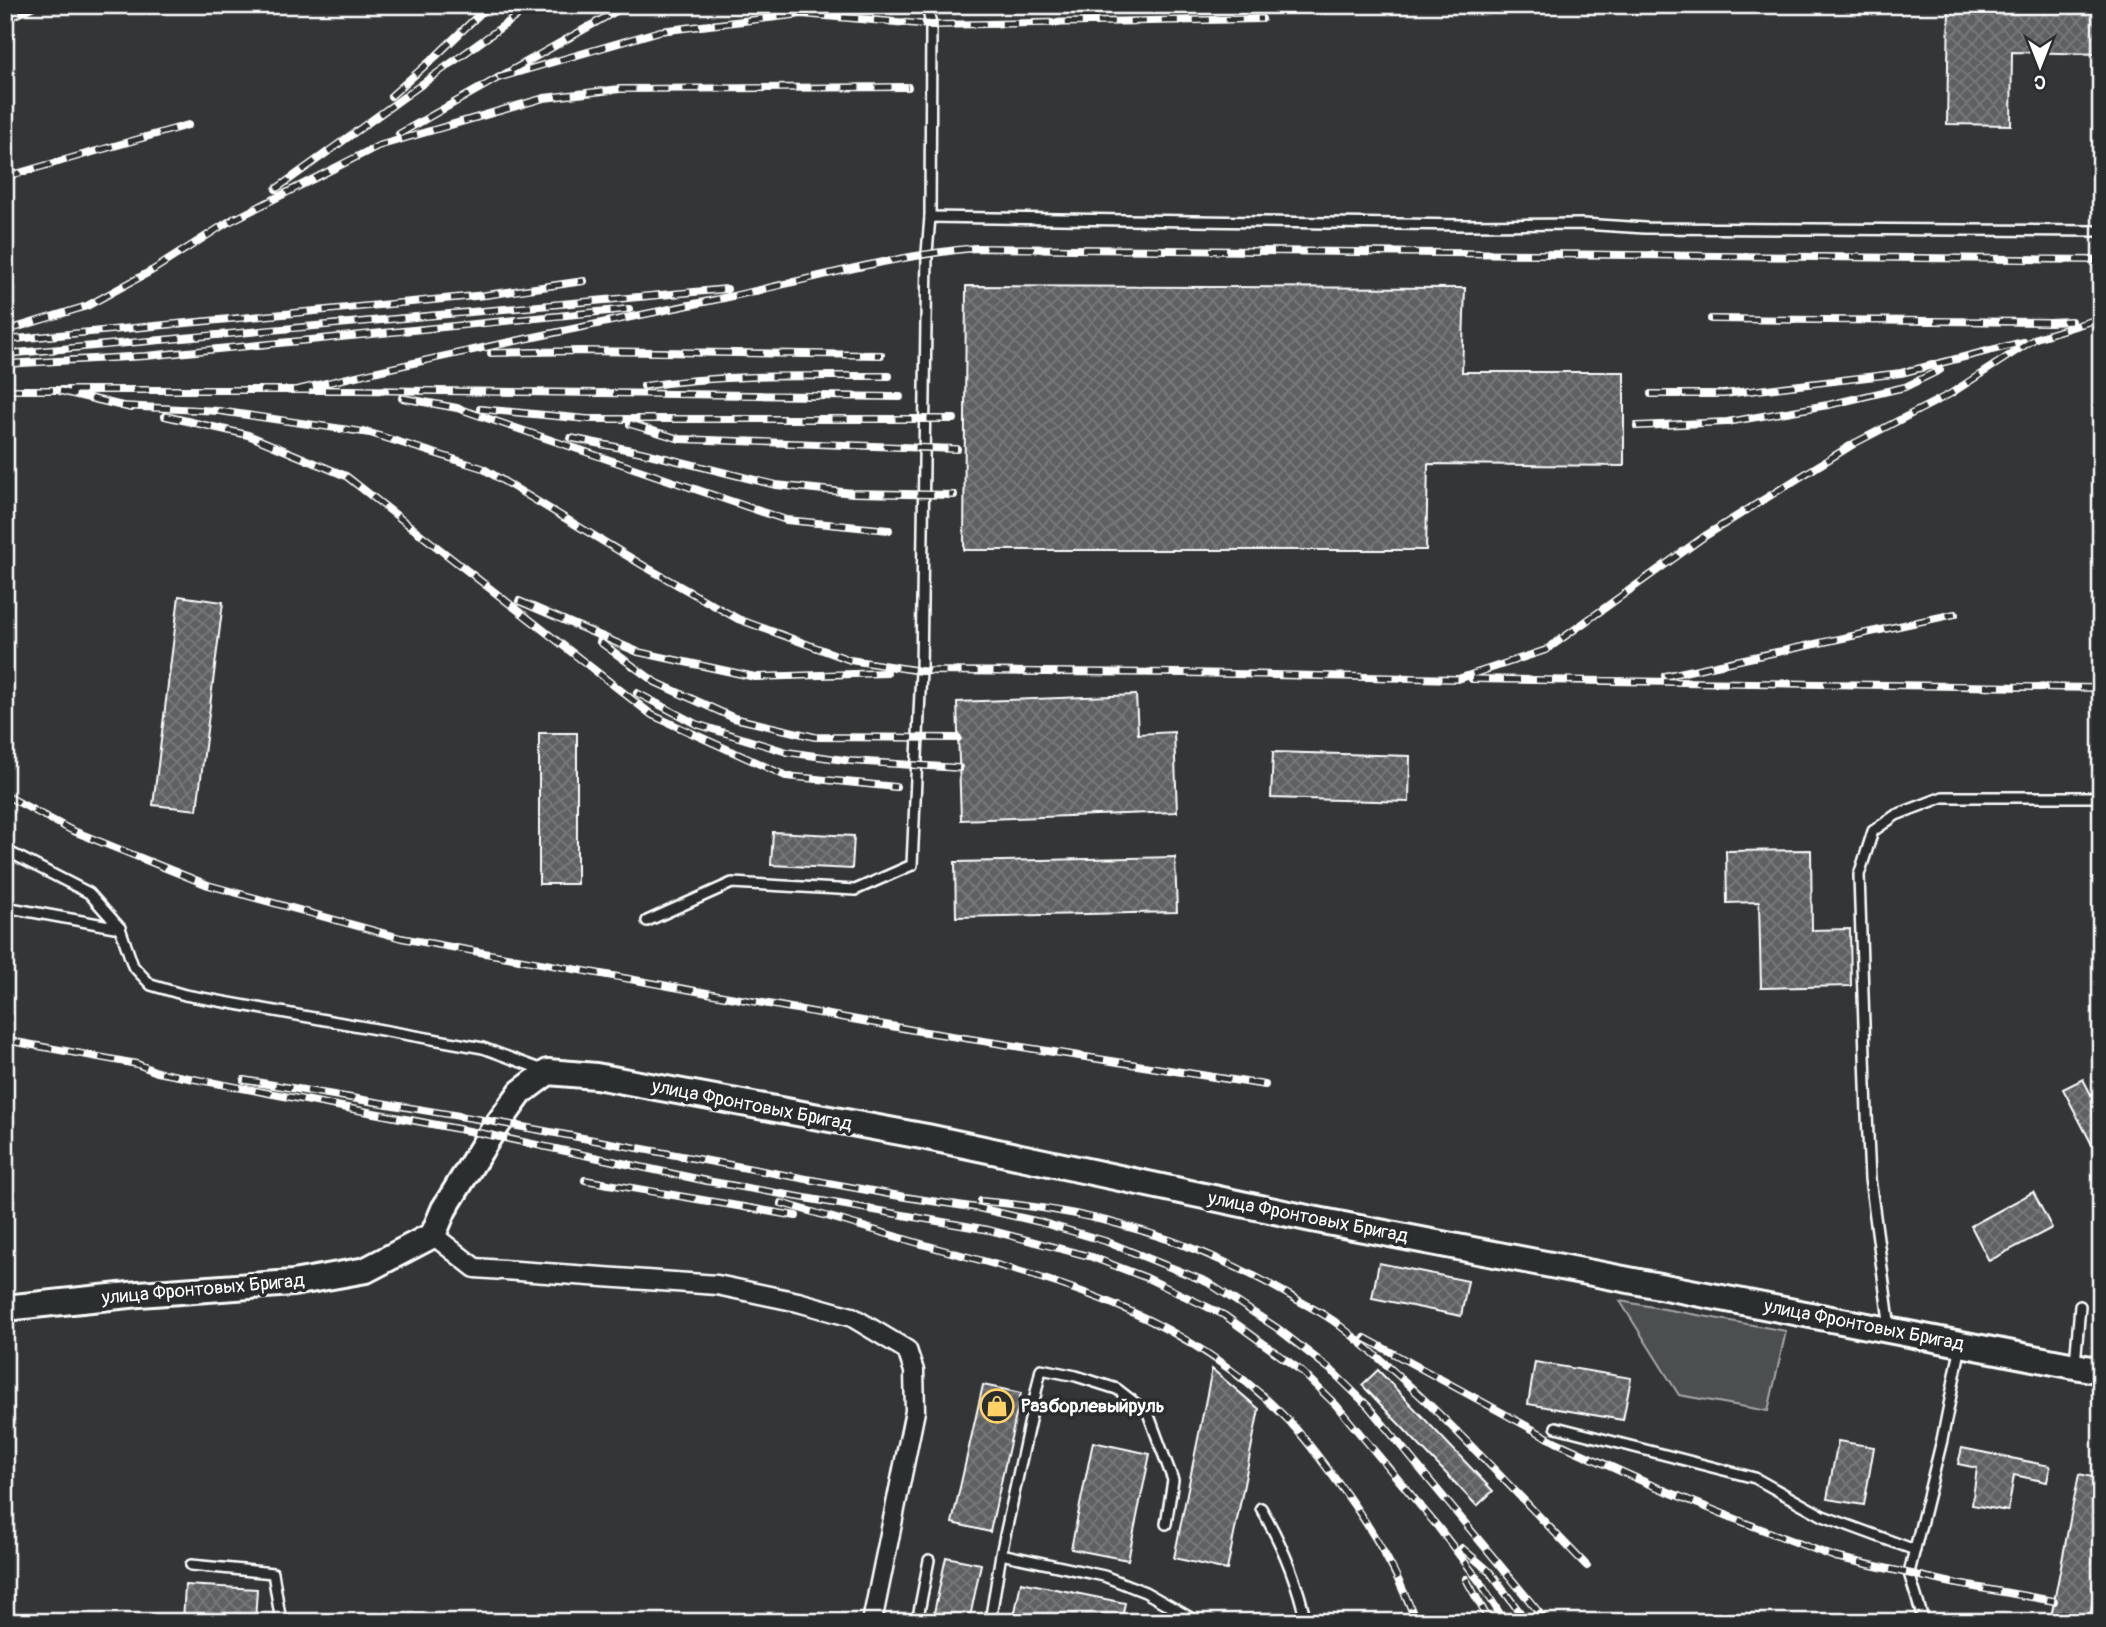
<svg xmlns="http://www.w3.org/2000/svg" width="2106" height="1627" viewBox="0 0 2106 1627" font-family="Pangolin,sans-serif">
  <defs>
    <pattern id="building-cross-hatch" width="8" height="8" patternUnits="userSpaceOnUse" patternTransform="scale(1.75)"><rect width="8" height="8" fill="#5f6162"/><path d="M0 0l8 8M0 8l8-8" fill="none" stroke="#77797a"/></pattern>
  </defs>
  <rect width="100%" height="100%" fill="#333536"/>
  <filter id="ink" filterUnits="userSpaceOnUse"><feTurbulence type="fractalNoise" baseFrequency=".0143" numOctaves="2"/><feDisplacementMap in="SourceGraphic" scale="14" xChannelSelector="R" yChannelSelector="G"/><feConvolveMatrix kernelMatrix="1 2 1 2 8 2 1 2 1" color-interpolation-filters="sRGB"/></filter>
  <g filter="url(#ink)">
    <!-- green -->
    <path fill="#4c4f50" stroke="#a6a7a8" stroke-width="2" d="M1620,1301L1786,1331L1768,1411L1679,1395Z"/>
    <!-- building -->
    <g fill="url(#building-cross-hatch)" stroke="#fff" stroke-width="2">
      <path d="M1949,5H2101V54L2012,52L2011,125L1947,124Z"/>
      <path d="M966,286L1465,288L1462,372H1624V466L1428,464L1426,550H964Z"/>
      <path d="M179,596L223,602L197,810L153,805Z"/>
      <path d="M1136,695L1138,734L1174,732L1177,812L961,820L957,702Z"/>
      <rect x="539" y="733" width="38" height="151"/>
      <path d="M1273,752L1410,756L1409,802L1271,798Z"/>
      <path d="M773,832L854,836L852,869L771,865Z"/>
      <path d="M1811,850L1812,930L1850,929L1851,986L1761,988L1759,902L1727,903L1726,851Z"/>
      <path d="M1175,857L1177,912L956,917L955,862Z"/>
      <path d="M2083,1079L2101,1114V1162L2063,1089Z"/>
      <path d="M2033,1192L2052,1228L1989,1261L1971,1226Z"/>
      <path d="M1379,1263L1468,1281L1461,1316L1372,1298Z"/>
      <path d="M1535,1362L1631,1378L1623,1420L1528,1404Z"/>
      <path d="M1212,1369L1259,1409L1227,1570L1174,1558Z"/>
      <path d="M1378,1370L1493,1491L1477,1506L1362,1385Z"/>
      <path d="M983,1385L1021,1393L990,1532L952,1523Z"/>
      <path d="M1838,1441L1874,1447L1864,1505L1827,1499Z"/>
      <path d="M1093,1442L1150,1454L1128,1560L1071,1549Z"/>
      <path d="M1962,1448L2050,1466L2047,1482L2014,1475L2008,1511L1972,1505L1977,1468L1958,1464Z"/>
      <path d="M2079,1474L2101,1479V1556L2089,1622H2050Z"/>
      <path d="M946,1557L981,1564L969,1622H932Z"/>
      <path d="M1021,1582L1125,1603L1121,1622H1013Z"/>
      <path d="M185,1585L257,1589L255,1622H183Z"/>
    </g>
    <g fill="none" stroke-linecap="round" stroke-linejoin="round">
      <defs>
        <g id="lane">
          <path d="M930,217L1465,225L1583,224L1645,228L2101,231"/>
          <path d="M5,850L89,893L120,928L133,966L151,985L185,995L483,1048L543,1070"/>
          <path d="M5,907L120,928"/>
          <path d="M647,921L732,883L855,890L912,865L921,671L927,253L930,217L931,25L927,5"/>
          <path d="M1890,1328L1870,1179L1867,1114L1859,875L1873,831L1896,815L1943,797H2101"/>
          <path d="M2075,1364L2080,1306"/>
          <path d="M1556,1427L1755,1478L1823,1516L1915,1550"/>
          <path d="M1261,1508C1282,1544 1297,1580 1306,1622"/>
          <path d="M1001,1554L1104,1576L1145,1592L1198,1622"/>
          <path d="M191,1565L273,1573L281,1622"/>
          <path d="M917,1622L929,1560"/>
          <path d="M990,1622L1001,1554L1041,1369L1076,1376L1117,1389L1148,1413L1173,1480L1166,1524"/>
          <path d="M1924,1622L1909,1573L1942,1440L1961,1345"/>
        </g>
        <path id="street" d="M433,1235L475,1268L717,1285L798,1302L852,1317L907,1350L914,1371L915,1411L872,1622"/>
        <path id="secondary" d="M5,1308L139,1294L293,1283L366,1270L433,1235L444,1209L490,1135L521,1092L548,1072L596,1076L927,1137L1312,1219L2101,1371"/>
      </defs>
      <!-- lane casing -->
      <use href="#lane" stroke="#fff" stroke-width="14"/>
      <!-- street casing -->
      <use href="#street" stroke="#fff" stroke-width="23"/>
      <!-- secondary casing -->
      <use href="#secondary" stroke="#fff" stroke-width="30"/>
      <!-- lane -->
      <use href="#lane" stroke="#2a2d2e" stroke-width="9"/>
      <!-- street -->
      <use href="#street" stroke="#2a2d2e" stroke-width="18"/>
      <!-- secondary -->
      <use href="#secondary" stroke="#2a2d2e" stroke-width="24"/>
      <defs>
        <g id="rail">
          <path d="M5,20L36,5"/>
          <path d="M498,78L660,31L802,14L931,25L1262,19"/>
          <path d="M391,96L436,56L489,5"/>
          <path d="M399,134L627,5"/>
          <path d="M5,177L188,125"/>
          <path d="M276,189L532,5"/>
          <path d="M229,222L378,146L544,98L620,89L908,87"/>
          <path d="M1711,319L2050,322L2071,321"/>
          <path d="M5,331L87,306L153,270L236,217"/>
          <path d="M5,340L486,295L584,281"/>
          <path d="M491,353L581,351L881,355"/>
          <path d="M5,354L727,289"/>
          <path d="M5,364L146,356L629,309"/>
          <path d="M644,386C725,374 807,376 889,376"/>
          <path d="M5,390H354L900,397"/>
          <path d="M297,390C437,356 578,328 719,299C804,281 889,256 975,248L2101,260"/>
          <path d="M60,391L131,408"/>
          <path d="M1651,394H1724L1901,373L2023,342"/>
          <path d="M402,398L457,408L786,520L889,530"/>
          <path d="M122,406L219,411L370,433L482,468L644,566L738,619L850,660L921,671L1187,673L1458,679L1546,650L1705,536L1855,443L1950,394L2036,338L2101,318"/>
          <path d="M480,409L587,419H954"/>
          <path d="M165,416L248,435L346,476L652,715L786,776L896,787"/>
          <path d="M630,424L680,439L957,449"/>
          <path d="M1637,426L1727,422L1828,405L1905,387L1940,370"/>
          <path d="M571,438L641,452L776,485L853,493L954,495"/>
          <path d="M519,601L638,652L755,677L887,673"/>
          <path d="M600,642L655,682L734,718L815,737L958,738"/>
          <path d="M1665,676L1955,614"/>
          <path d="M1472,679L2101,688"/>
          <path d="M637,693L696,724L787,752L851,761L959,768"/>
          <path d="M5,795L71,830L208,885L401,938L913,1030L1265,1085"/>
          <path d="M5,1040L137,1064L157,1072L490,1135L707,1181L989,1230L1092,1257L1147,1278L1224,1315L1300,1370L1336,1405L1438,1527L1480,1582L1505,1622"/>
          <path d="M244,1080L501,1123L905,1197L978,1208L1040,1222L1105,1241L1207,1282L1277,1328L1331,1370L1368,1406L1547,1622"/>
          <path d="M585,1180L796,1216"/>
          <path d="M981,1201C1093,1210 1192,1239 1289,1295C1305,1305 1324,1313 1339,1325C1429,1396 1507,1484 1587,1566"/>
          <path d="M781,1203C835,1218 889,1235 943,1250C1073,1285 1184,1317 1282,1414C1302,1433 1319,1458 1336,1480C1369,1524 1397,1569 1416,1622"/>
          <path d="M1365,1338L1556,1442L1649,1484L1748,1524L1835,1557L1952,1583L2054,1601"/>
          <path d="M1462,1548L1489,1571L1527,1622"/>
          <path d="M1466,1579L1490,1622"/>
        </g>
      </defs>
      <!-- rail casing -->
      <use href="#rail" stroke="#fff" stroke-width="8"/>
      <!-- rail -->
      <use href="#rail" stroke="#2a2d2e" stroke-width="5" stroke-dasharray="16" stroke-linecap="butt"/>
    </g>
  </g>
  <!-- icons -->
  <defs>
    <symbol id="shop-ring" viewBox="-11 -11 22 22"><circle r="9.5" fill="#2a2d2e" stroke="#ffd166" stroke-width="1.5"/><path d="M-5-2.5h2.3a2.7 3.5 0 0 1 5.4 0H5L5.5 6h-11ZM-1.5-2.5h3a1.5 2.3 0 0 0-3 0Z" fill="#ffd166"/></symbol>
  </defs>
  <g fill-rule="evenodd">
    <use href="#shop-ring" x="978" y="1387" width="38" height="38"/>
  </g>
  <g text-anchor="middle" dominant-baseline="central" stroke-width="7" stroke-linejoin="round" paint-order="stroke">
    <!-- street labels -->
    <g font-size="19" fill="#fff" stroke="#2a2d2e">
      <text transform="translate(752 1105) rotate(11)">улица Фронтовых Бригад</text>
      <text transform="translate(1308 1217) rotate(11)">улица Фронтовых Бригад</text>
      <text transform="translate(203 1289) rotate(-5)">улица Фронтовых Бригад</text>
      <text transform="translate(1864 1325) rotate(11)">улица Фронтовых Бригад</text>
    </g>
    <!-- poi labels -->
    <g font-size="19" font-weight="bold" fill="#fff" stroke="#2a2d2e" text-anchor="start">
      <text x="1021" y="1406">Разборлевыйруль</text>
    </g>
  </g>
  <!-- margin -->
  <rect width="2106" height="1627" fill="none" stroke="#2a2d2e" stroke-width="28"/>
  <rect x="14" y="14" width="2078" height="1599" fill="none" stroke="#fff" stroke-width="2.5" filter="url(#ink)"/>
  <!-- north arrow -->
  <g transform="translate(2040 66) rotate(180)" stroke="#2a2d2e" stroke-width="5" paint-order="stroke">
  <path d="M0-5L12 26L0 18L-12 26Z" fill="#ffffff"/>
  <text y="-10" font-size="19" font-weight="bold" text-anchor="middle" fill="#ffffff">С</text>
  </g>
</svg>
